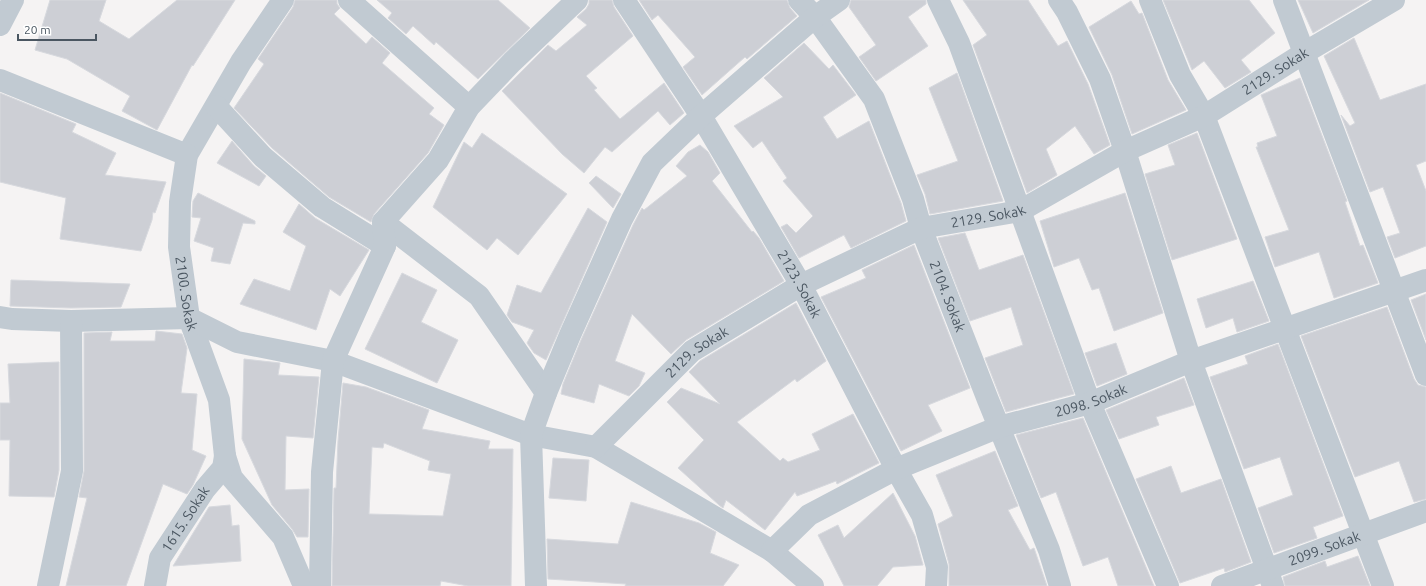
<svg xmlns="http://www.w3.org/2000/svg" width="1426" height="586" viewBox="0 0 1426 586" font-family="Ubuntu,sans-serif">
  <rect width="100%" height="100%" fill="#f5f3f3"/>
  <!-- building -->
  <g fill="#cdcfd5" stroke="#d7d9de" fill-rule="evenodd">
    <path d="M50,0H106L99,21L129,39L177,0H235L193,66L192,65L157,130L122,111L130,96L67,59L35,50Z"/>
    <path d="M295,0H337V4L340,8L334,14L366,44L372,37L390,53L382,63L434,108L429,114L444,125L428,153L374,214L371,222L329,197L272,148L234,108L264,64L258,59L293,7Z"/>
    <path d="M377,0H498L530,28L478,79L436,42L434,45L413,26L406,34L388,18L392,13Z"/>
    <path d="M589,0H612L614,7L633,36L586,76L597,88L594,90L620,119L664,83L684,113L670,125L658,111L612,152L605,147L584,173L562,154L502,91L548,45L556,51L587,25L577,17L586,9L589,4Z"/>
    <path d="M639,0H787L790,8L797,16L747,59L745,57L702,95L683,67L695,57L658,15L652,20Z"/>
    <path d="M851,0H926V4L908,17L928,46L876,81L859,57L876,45L849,7Z"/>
    <path d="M963,0H1028L1058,46L1067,41L1088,84L1110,145L1094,154L1075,126L1046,149L1057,175L1027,193L973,45L987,35Z"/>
    <path d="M1163,0H1249L1275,33L1241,60L1251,72L1225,88L1204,61L1192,70Z"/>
    <path d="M1298,0H1369L1313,33Z"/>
    <path d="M1131,1L1139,14L1142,13L1168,80L1186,110L1132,134L1112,75L1089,27Z"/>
    <path d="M1354,38L1380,100L1426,84V161L1416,165L1426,191V246L1395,258L1387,237L1400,233L1383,187L1370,192L1341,115L1350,126L1355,123L1324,56Z"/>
    <path d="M804,43L829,69L833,65L856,95L823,117L837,139L869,121L901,203L906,221L851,248L844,235L799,258L781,227L787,224L796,233L813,216L783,181L787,178L762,141L753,148L734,126L783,97L764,78Z"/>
    <path d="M957,73L1003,201L930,214L925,194L917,175L958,161L929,88Z"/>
    <path d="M1300,78L1347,201L1345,202L1360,246L1363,245L1378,283L1334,298L1319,252L1275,267L1265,237L1289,230L1256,147H1258L1257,143L1277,136L1261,95Z"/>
    <path d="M0,93L76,124L72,132L116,153L105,175L166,182L155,213L153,212L152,220L141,251L60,239L66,198L0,182Z"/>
    <path d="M482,133L567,194L518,255L497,238L487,250L433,207L464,142L472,148Z"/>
    <path d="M1197,133L1237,239L1172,260L1145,174L1175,165L1168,145Z"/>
    <path d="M232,141L254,166L266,176L259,186L217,163Z"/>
    <path d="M700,145L708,152L720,173L712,181L752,232L753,231L759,238L784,281L686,340L671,354L632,314L615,361L645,373L639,386L629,396L599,384L594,403L561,394L563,384L581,340L633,225L642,208L644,210L687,176L676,166L688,152Z"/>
    <path d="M596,176L621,194L613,208L589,183Z"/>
    <path d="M198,193L255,221V224L243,223L230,264L211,261L214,248L194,241L201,218L192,217L193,201Z"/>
    <path d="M1125,193L1163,313L1114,331L1099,288L1092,290L1079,258L1054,267L1040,221Z"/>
    <path d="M299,204L315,218L369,250L340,296L330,289L316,330L240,304L254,279L290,291L306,246L283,232Z"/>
    <path d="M588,208L607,222L546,360L534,353L527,343L534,330L512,322L507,315L517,285L541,293Z"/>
    <path d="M965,233L979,270L1023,255L1074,394L1006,412L985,358L1023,345L1011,307L970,321L938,238Z"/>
    <path d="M914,245L970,388L928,405L942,431L901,451L821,297L866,278L862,270Z"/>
    <path d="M402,273L437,290L421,322L458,340L437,383L365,349Z"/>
    <path d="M11,280L130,284L121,307L71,308L10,306Z"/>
    <path d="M1253,281L1269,321L1237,332L1233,318L1206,328L1197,299Z"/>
    <path d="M1426,294V340L1411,300Z"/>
    <path d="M796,303L826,361L797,382L795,379L737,422L780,461L783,458L788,462L820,450L812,434L853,414L879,463L837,484L836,481L797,496L795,492L765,530L726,500L723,508L719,505L678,468L704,440L667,402L681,388L720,404L689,372L700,361Z"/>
    <path d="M1387,307L1414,379L1418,385L1426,387V499L1414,502L1399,461L1355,477L1301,336Z"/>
    <path d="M156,331L182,334L187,348L181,393L197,394L192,450L206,456L193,485L187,494L163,484L126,586H66L87,498L79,497L84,471V333L112,332L110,341H155Z"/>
    <path d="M1116,343L1127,374L1097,386L1085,353Z"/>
    <path d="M1278,344L1343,516L1313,527L1317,538L1274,553L1258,508L1293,495L1280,457L1244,469L1210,377L1248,364L1245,356Z"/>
    <path d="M244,359L280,363L278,375L319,377L313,438L286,436L285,490L309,489L308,537H297L292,529L272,505L242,439Z"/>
    <path d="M59,362V470L54,497L9,496L10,440H0V403H10L8,364Z"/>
    <path d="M1184,378L1194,405L1156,417L1159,425L1119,439L1106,410Z"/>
    <path d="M343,383L366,387L429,410L422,429L490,441L488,449H513L511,586H468L441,581L440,586H332L334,488H336L338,441ZM384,443L430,461L428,470L451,474L443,516L369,514L372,447L383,448Z"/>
    <path d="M1083,418L1154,586H1118L1108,557L1083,566L1056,492L1041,498L1016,435Z"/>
    <path d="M995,451L1018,506L1008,510L1030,550L1034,548L1047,586H949V564L938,524L953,516L936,475Z"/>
    <path d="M553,458L589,460L586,501L549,498Z"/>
    <path d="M1171,466L1181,493L1221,479L1251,562L1225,572L1224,568L1180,583L1136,479Z"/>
    <path d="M893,493L915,536L923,565L893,567L877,586H844L818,535L838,525L844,538Z"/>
    <path d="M631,502L699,523L716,532L710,553L739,565L723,586H625L626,584L548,579L547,539L618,544Z"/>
    <path d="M230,505L232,526L239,525L241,561L173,566L209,507Z"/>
    <path d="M1358,556L1370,586H1285L1283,577L1325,561L1327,567Z"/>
  </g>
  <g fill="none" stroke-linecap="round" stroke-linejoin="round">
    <!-- minor -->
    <g stroke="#c1cad2" stroke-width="22">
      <path id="s1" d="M283,0L241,62L187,155L180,202L179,247L189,318L219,400L225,456L232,478L283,537L304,586"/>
      <path d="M349,0L469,107"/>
      <path id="s2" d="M624,0L701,116L801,285L896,469L922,515L937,567L936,586"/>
      <path id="s3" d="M799,0L815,17L874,99L913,199L921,228L988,400L1049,550L1060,586"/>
      <path d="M938,0L959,43L1090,403L1168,586"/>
      <path d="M1059,0L1067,12L1100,79L1125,151L1191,361L1273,586"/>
      <path d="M1150,0L1180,75L1204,116L1383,586"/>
      <path d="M1284,0L1426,375"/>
      <path d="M0,25L13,0"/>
      <path d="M0,80L187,155"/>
      <path d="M216,106L263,157L322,207L385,246"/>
      <path d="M383,222L479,296L546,393"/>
      <path d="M0,317L12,319L71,321L189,318L237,342L333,361L531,435L596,447L772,551L813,586"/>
      <path id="s4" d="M596,447L692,351L801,285L921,228L1020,211L1125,151L1204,116L1304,53L1394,0"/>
      <path id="s5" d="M772,551L809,515L896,469L999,427L1090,403L1191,361L1426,280"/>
      <path d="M48,586L72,471L71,321"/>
      <path id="s6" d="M155,586L160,558L205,489L223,468L225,456"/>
      <path d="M320,586L322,472L333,361L385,246L383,222L438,160L469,107L512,62L577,0"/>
      <path d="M536,586L531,435L546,393L570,335L622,219L652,163L701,116L815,17L839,0"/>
      <path id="s7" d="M1222,586L1426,511"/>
    </g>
  </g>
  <g text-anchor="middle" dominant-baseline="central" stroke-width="3" stroke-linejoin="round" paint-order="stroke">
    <!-- street labels -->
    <g font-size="14" fill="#4a5661" stroke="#fff">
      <text stroke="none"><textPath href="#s4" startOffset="788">2129. Sokak</textPath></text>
      <text stroke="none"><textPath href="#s4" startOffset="464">2129. Sokak</textPath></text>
      <text stroke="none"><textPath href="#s2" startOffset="334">2123. Sokak</textPath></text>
      <text stroke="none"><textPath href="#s1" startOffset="322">2100. Sokak</textPath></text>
      <text stroke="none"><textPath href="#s3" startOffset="335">2104. Sokak</textPath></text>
      <text stroke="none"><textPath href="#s4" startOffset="139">2129. Sokak</textPath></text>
      <text stroke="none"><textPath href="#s5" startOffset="357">2098. Sokak</textPath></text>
      <text stroke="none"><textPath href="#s6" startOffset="75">1615. Sokak</textPath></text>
      <text stroke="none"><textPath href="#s7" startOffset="109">2099. Sokak</textPath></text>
    </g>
  </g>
  <!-- scale -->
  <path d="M18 34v6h78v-6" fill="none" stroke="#4a5661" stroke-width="2"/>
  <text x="24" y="34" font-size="12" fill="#4a5661" stroke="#ffffff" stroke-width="3" paint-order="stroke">20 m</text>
</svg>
